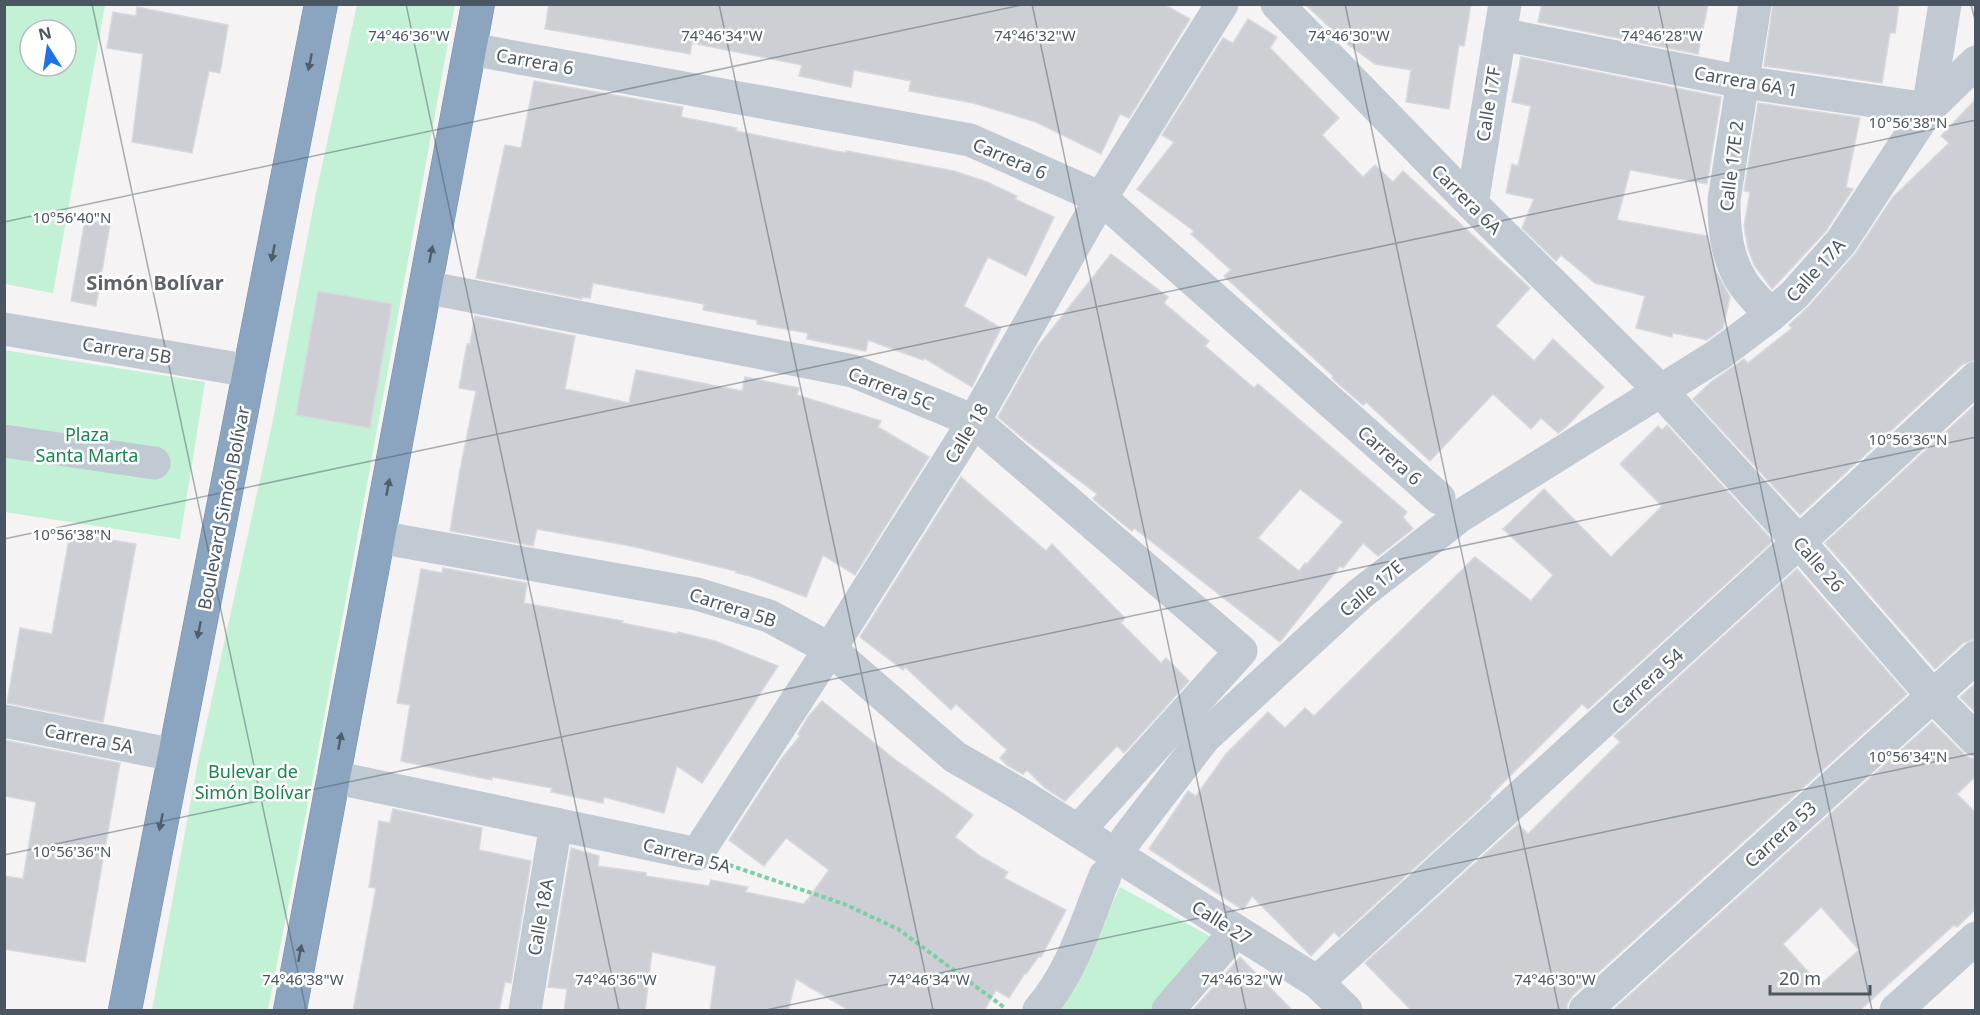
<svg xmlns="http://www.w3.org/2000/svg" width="1980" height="1015" viewBox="0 0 1980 1015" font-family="'Noto Sans',sans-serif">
  <rect width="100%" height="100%" fill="#f5f3f3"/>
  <!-- green -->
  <g fill="#c3f1d5" fill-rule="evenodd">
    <path d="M4,5H105L53,293L5,284ZM30,30H66V66H30Z"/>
    <path d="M357,5H455L315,767L268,1010H152L198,762L272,425L315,198Z"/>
    <path d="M4,350L205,382L180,539L5,512Z"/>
    <path d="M1120,887L1213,938L1151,1010H1055L1083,968Z"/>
  </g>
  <!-- building -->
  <g fill="#cdcfd5" stroke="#d7d9de" stroke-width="1.5" fill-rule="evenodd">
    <path d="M549,4H1163L1190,19L1129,118L1120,114L1101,154L1036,122L973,103L909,91L911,81L854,70L851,87L799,76L802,65L692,43L690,54L545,29Z"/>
    <path d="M1305,4H1471L1464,46L1459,45L1449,109L1406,102L1411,70L1375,64L1346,43Z"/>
    <path d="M1542,4H1708L1698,54L1538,22Z"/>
    <path d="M1773,4H1899L1895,33H1890L1882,83L1764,66Z"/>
    <path d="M137,7L228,25L220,73L209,71L192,153L132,142L143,54L107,48L113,12L136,16Z"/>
    <path d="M1248,19L1277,37L1270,48L1339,118L1322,135L1363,177L1375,165L1393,182L1403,171L1530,288L1496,326L1534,361L1553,339L1604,387L1565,428L1558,433L1541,418L1531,429L1493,394L1430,461L1366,402L1363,405L1332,378L1333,376L1224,276L1231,270L1191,234L1194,231L1137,189L1174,142L1162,135L1223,38L1233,43Z"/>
    <path d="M1521,57L1721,97L1707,184L1630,170L1617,220L1707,236L1715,269L1730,297L1723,328L1707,340L1673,333L1672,337L1636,328L1645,296L1595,283L1561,255L1556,261L1522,228L1534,199L1506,193L1512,164L1518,166L1531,106L1512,102Z"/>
    <path d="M534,81L683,107L681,117L737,128L736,131L846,153V151L954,171L987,182L1017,196L1015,199L1054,217L1026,276L988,257L964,306L1001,328L972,387L924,358L923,360L868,340L866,351L807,339L808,333L757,324V320L703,310L704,304L593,283L590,298L582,297V299L476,278L505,145L521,148Z"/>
    <path d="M1976,99V360L1963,364L1800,515L1693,399L1711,382L1744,359L1748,363L1792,328L1789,325L1809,306L1855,254L1893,197L1949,143L1941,136Z"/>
    <path d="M1758,103L1860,118L1846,187L1853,189L1826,231L1772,289L1754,265L1748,248L1744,226L1750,192L1744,191Z"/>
    <path d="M85,220L110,224L96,306L71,301Z"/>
    <path d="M1111,254L1168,297L1164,303L1209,341L1205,346L1254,388L1258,384L1407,512L1403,517L1413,529L1378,556L1363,543L1343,568L1340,566L1280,642L1134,528L1132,531L1117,519L1093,499L1097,494L1025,440L998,417L1036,349ZM1300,489L1343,522L1307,564L1305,563L1299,571L1258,538Z"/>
    <path d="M318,291L392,304L370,428L296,415Z"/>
    <path d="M475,316L575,336L565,389L629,403L636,370L742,391L745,377L799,388L797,395L881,421L878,427L929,457L855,575L823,555L806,597L750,576L736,573V571L631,546L537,529L533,546L450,531L460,470L476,391L459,388L467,344H470Z"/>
    <path d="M1976,404V639L1963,643L1935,669L1825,543Z"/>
    <path d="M1667,425L1773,541L1588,709L1582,704L1490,796L1491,798L1339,937L1334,932L1311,956L1252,896L1243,910L1149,849L1188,791L1196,796L1226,754L1268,712L1285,728L1305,708L1314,716L1475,557L1531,601L1553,575L1503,529L1544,489L1611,557L1662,506L1620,464L1658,426L1662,430Z"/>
    <path d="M961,477L1046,551L1052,544L1125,618L1121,623L1161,663L1166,658L1189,681L1124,753L1117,746L1065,801L1045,788L1027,770L1023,774L1008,766L1000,758L1007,750L956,704L951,710L905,667L903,670L860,637Z"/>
    <path d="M70,533L136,544L103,722L7,703L20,628L52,634Z"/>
    <path d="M443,568L527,583L524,603L623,621L622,623L677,634L678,632L715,641L778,666L702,783L677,766L664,813L604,797L603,803L551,792L552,788L492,777V780L401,761L410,705L397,703L421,569L442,573Z"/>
    <path d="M1797,569L1907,694L1572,996L1567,1004V1011H1412L1365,963L1518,824L1528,834L1620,742L1614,736Z"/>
    <path d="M1976,683V713L1960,697Z"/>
    <path d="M822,701L897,761L973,815L955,837L980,856L1008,872L1004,878L1066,910L1041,957L1039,956L1026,974L1025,973L1009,998L996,990L984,1011H850L796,979L788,1011H710L716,966L652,952L645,1011H564L567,989L548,987L571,848L599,856L598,866L646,873V876L709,886L711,880L748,887L745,892L804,904L807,900L810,901L808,899L829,870L786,838L764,866L729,840L782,758L800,736L798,734L808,717Z"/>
    <path d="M1932,722L1963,753L1970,758H1976V776L1957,794L1976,813V909L1957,927L1954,925L1859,1011H1612ZM1821,907L1859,950L1820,985L1783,944Z"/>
    <path d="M4,740L120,763L85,962L4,949V876L23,879L36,802L4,796Z"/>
    <path d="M393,809L482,828L479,850L531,861L511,983L505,982L499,1011H353L376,888L369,887L379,821L390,823Z"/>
    <path d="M1240,957L1293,1011H1192Z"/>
  </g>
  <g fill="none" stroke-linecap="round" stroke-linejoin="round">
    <defs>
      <g id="highway">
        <path d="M125,1010L321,4"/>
        <path d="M290,1010L478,4"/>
      </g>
    </defs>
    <!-- highway casing -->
    <use href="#highway" stroke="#7690ad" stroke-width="34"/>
    <!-- path -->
    <path stroke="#7ad0a6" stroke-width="4" stroke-dasharray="4.5 3" stroke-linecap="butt" d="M729,865L844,904L898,929L1005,1008"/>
    <!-- minor -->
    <g stroke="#c1cad2" stroke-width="33">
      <path d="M1277,4L1472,204L1660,390L1799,542L1933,696L1976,740"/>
      <path d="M1755,4L1724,200C1724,228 1726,258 1743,283C1750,294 1762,305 1771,315"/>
      <path d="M1500,34L1743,82L1928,109"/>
      <path d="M470,49L970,140L1101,198L1439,498"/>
      <path d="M1928,109L1945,4"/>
      <path d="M1472,204L1505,4"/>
      <path d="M425,287L853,371L974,421L1241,651L1078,831"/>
      <path d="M4,329L250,371"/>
      <path d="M4,441L154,463"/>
      <path d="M378,537L697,594L769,616L830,649L955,757L1021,795L1317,982L1346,1010"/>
      <path d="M4,721L174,755"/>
      <path d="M333,777L697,854L830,649L974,421L1101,198L1222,4"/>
      <path d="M1127,838L1205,737L1360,594L1460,516L1718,355L1771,315L1795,294L1841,242L1928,109L1976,62"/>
      <path d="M1317,982L1799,542L1976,378"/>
      <path d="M525,1010L556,824"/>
      <path d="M1039,1010C1072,973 1086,922 1105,876"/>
      <path d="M1168,1010L1236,931"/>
      <path d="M1585,1010L1976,657"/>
      <path d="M1896,1010L1976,938"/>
    </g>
    <!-- highway -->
    <use href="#highway" stroke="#8ba5c1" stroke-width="33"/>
  </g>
  <!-- one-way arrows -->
  <defs><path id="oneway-solid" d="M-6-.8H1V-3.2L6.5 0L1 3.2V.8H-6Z" transform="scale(1.5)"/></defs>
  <g fill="#505e6b">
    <use href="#oneway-solid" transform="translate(310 62) rotate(101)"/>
    <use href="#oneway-solid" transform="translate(273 253) rotate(101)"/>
    <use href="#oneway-solid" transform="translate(431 254) rotate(-79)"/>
    <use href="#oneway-solid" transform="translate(388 487) rotate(-79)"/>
    <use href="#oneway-solid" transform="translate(199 630) rotate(101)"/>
    <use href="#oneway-solid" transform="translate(340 741) rotate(-79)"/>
    <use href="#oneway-solid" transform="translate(161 822) rotate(101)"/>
    <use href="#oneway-solid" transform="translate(300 953) rotate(-79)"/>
  </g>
  <!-- ticks -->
  <path fill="none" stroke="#4a5661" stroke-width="1.5" stroke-opacity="0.45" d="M92,4L306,1010M406,4L619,1010M719,4L933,1010M1032,4L1246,1010M1345,4L1559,1010M1658,4L1872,1010M1971,4L1976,24M4,222L1026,4M4,539L1976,120M4,855L1976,437M766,1010L1976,753"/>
  <g text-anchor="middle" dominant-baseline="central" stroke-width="5" stroke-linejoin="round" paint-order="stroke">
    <!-- street labels -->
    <g font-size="18" fill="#4a5661" stroke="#fff">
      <text transform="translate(535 61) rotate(10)">Carrera 6</text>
      <text transform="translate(1746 81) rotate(10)">Carrera 6A 1</text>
      <text transform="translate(1488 104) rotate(-81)">Calle 17F</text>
      <text transform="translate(1010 158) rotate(23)">Carrera 6</text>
      <text transform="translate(1731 166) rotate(-83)">Calle 17E 2</text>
      <text transform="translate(1467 199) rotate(45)">Carrera 6A</text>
      <text transform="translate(1815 270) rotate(-48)">Calle 17A</text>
      <text transform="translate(127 350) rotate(9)">Carrera 5B</text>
      <text transform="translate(891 388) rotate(21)">Carrera 5C</text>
      <text transform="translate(966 433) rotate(-59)">Calle 18</text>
      <text transform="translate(1390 455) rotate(42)">Carrera 6</text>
      <text transform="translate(223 508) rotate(-79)">Boulevard Simón Bolívar</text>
      <text transform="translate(1819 564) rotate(49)">Calle 26</text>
      <text transform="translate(1371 588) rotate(-40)">Calle 17E</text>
      <text transform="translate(733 607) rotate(18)">Carrera 5B</text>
      <text transform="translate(1647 681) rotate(-42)">Carrera 54</text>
      <text transform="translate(89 738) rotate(11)">Carrera 5A</text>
      <text transform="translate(1780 834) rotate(-42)">Carrera 53</text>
      <text transform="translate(687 855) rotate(15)">Carrera 5A</text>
      <text transform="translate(540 917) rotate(-80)">Calle 18A</text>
      <text transform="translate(1222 922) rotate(32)">Calle 27</text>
    </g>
    <!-- park labels -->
    <g font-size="18" fill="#17864f" stroke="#fff">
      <text x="87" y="434">Plaza<tspan x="87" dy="21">Santa Marta</tspan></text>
      <text x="253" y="771">Bulevar de<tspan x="253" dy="21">Simón Bolívar</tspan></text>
    </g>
    <!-- neighbourhood labels -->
    <g font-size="20" font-weight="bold" fill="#5f6368" stroke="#fff">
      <text x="155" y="282">Simón Bolívar</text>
    </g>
  </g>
  <g font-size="15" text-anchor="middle" fill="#4a5661" stroke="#fff" stroke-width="5" stroke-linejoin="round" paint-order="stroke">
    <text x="409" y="41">74°46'36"W</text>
    <text x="722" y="41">74°46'34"W</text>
    <text x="1035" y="41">74°46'32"W</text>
    <text x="1349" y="41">74°46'30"W</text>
    <text x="1662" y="41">74°46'28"W</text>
    <text x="1908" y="128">10°56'38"N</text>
    <text x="72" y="223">10°56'40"N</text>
    <text x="1908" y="445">10°56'36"N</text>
    <text x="72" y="540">10°56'38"N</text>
    <text x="1908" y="762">10°56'34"N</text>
    <text x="72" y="857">10°56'36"N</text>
    <text x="303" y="985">74°46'38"W</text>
    <text x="616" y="985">74°46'36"W</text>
    <text x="929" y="985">74°46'34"W</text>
    <text x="1242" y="985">74°46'32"W</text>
    <text x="1555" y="985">74°46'30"W</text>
  </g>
  <!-- border -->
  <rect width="1980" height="1015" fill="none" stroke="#4a5661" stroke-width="12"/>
  <!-- north arrow -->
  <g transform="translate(48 48) rotate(348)"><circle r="28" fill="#ffffff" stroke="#b7bbc0" stroke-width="1.5"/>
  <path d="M0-4.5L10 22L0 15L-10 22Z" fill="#1a73e8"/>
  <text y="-9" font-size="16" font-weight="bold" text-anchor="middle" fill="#4a5661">N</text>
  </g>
  <!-- scale -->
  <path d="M1770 985v9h100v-9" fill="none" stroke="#4a5661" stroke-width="3"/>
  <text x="1779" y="985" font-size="18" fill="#4a5661" stroke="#ffffff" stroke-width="4.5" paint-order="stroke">20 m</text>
</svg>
